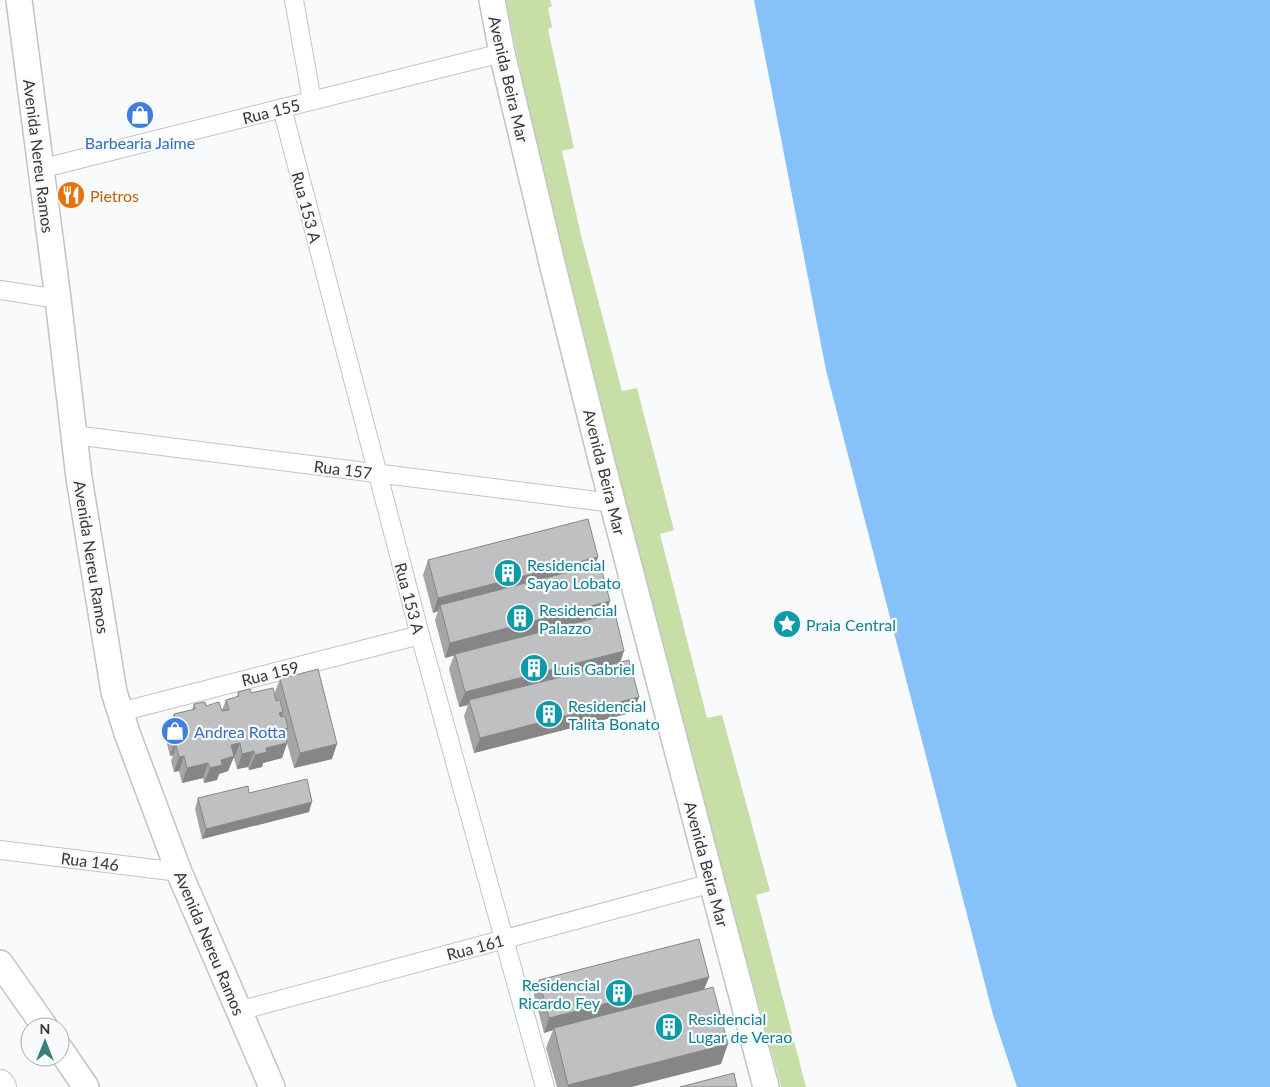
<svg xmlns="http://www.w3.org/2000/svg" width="1270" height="1087" viewBox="0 0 1270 1087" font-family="Lato,sans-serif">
  <rect width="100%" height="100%" fill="#f9fafb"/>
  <!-- green -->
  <path fill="#c8dea7" d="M506,0H550L552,6L548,8L552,27L548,29L574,148L562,151L581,235L622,391L637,388L674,530L660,534L707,718L722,715L770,891L756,895L806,1087H781C728,893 677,699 626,504C583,337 539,170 506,0Z"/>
  <!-- water -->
  <path fill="#86c1f9" d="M754,0H1270V1087H1017L993,1015L826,370Z"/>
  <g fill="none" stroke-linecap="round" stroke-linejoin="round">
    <defs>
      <g id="minor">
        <path d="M294,0L312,101"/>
        <path d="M282,108L420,635L545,1087"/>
        <path d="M40,169L502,53"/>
        <path d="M0,290L58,299"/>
        <path d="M74,435L613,503"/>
        <path d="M120,712L420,635"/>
        <path d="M0,850L179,872"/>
        <path d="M239,1011L712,883"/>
      </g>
      <g id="secondary">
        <path d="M19,0L58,299L79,478L114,692L127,733L179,872L272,1087"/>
        <path d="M492,0L502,53L553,267L601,459L712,883L766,1087"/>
        <path d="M0,963L45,1027"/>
        <path d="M60,1049L86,1087"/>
      </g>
      <path id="motorway" d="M0,1084L2,1087"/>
    </defs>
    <!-- minor casing -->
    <use href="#minor" stroke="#c2c3c4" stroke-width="20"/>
    <!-- secondary casing -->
    <use href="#secondary" stroke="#c2c3c4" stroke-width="28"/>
    <!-- motorway casing -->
    <use href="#motorway" stroke="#c2c3c4" stroke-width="30"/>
    <!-- minor -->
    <use href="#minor" stroke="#fff" stroke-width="18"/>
    <!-- secondary -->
    <use href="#secondary" stroke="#fff" stroke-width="25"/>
    <!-- motorway -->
    <use href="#motorway" stroke="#fff" stroke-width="28"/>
  </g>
  <!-- wall -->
  <g fill="#a4a5a6">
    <path d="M598,557L595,565L605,616L620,662L634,712L474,753L464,716L468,705L459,707L449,669L454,655L445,658L435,620L438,611L433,613L423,575L428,560Z"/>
    <path d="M280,679L332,759L294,768L287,743L282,758L263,763L262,767L249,770L248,767L237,769L234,758L233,759L228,771L219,774L217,780L204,783L203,778L182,783L179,771L174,772L171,761L173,755L170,756L167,744L170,735L168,730L174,714L192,710L194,704L206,706L222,710L226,700L237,697L238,692L274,694Z"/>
    <path d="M249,793L309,812L202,839L195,809L198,798Z"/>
    <path d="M709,977L704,989L721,1064L631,1087H557L546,1048L553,1030L544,1033L534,995L539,980Z"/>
  </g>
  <!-- shaded-wall -->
  <g fill="#868687">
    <path d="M598,557L592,572L440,605L438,611L433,613L438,598Z"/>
    <path d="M610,601L605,616L445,658L450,643Z"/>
    <path d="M624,651L619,666L469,700L468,705L459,707L465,692Z"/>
    <path d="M639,697L634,712L474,753L480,738Z"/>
    <path d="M283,712L278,727L279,713Z"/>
    <path d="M288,728L283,743L284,729Z"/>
    <path d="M180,739L177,748L176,745L173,755L170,756L175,741Z"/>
    <path d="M240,743L234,758L233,759L228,771L219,774L217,780L204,783L210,768L221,760L231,745Z"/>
    <path d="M287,743L282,758L263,763L262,767L249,770L255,755L266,748Z"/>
    <path d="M337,744L332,759L294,768L300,753Z"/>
    <path d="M254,751L248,767L237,769L242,754Z"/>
    <path d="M184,756L179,771L174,772L179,757Z"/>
    <path d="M208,763L203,778L182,783L187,768Z"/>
    <path d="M312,802L309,812L202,839L206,829Z"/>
    <path d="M709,977L703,992L554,1028L553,1030L544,1033L549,1018Z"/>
    <path d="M728,1044L721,1064L631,1087H568V1085Z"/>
  </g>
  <!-- building -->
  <g fill="#bfc0c1" stroke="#868687">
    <path d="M588,519L598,557L438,598L428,560Z"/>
    <path d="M600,564L610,601L450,643L440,605Z"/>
    <path d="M615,613L624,651L465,692L455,654Z"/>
    <path d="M629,660L639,697L480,738L469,700Z"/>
    <path d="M318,669L337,744L300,753L280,679Z"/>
    <path d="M273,688L276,701L280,700L283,712L279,713L281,717L285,716L288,728L284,729L287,743L266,748L267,752L255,755L254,751L242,754L240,743L231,745L234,756L221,760L222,765L210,768L208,763L187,768L184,756L179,757L176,745L181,744L180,739L175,741L172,729L177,728L174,714L195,709L194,704L205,702L206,706L219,702L222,711L229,710L226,700L239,696L238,692L250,689L251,693Z"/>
    <path d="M307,779L312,802L206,829L198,798L248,786L249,793Z"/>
    <path d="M699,939L709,977L549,1018L539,980Z"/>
    <path d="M713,987L728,1044L568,1085L554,1028Z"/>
    <path d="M734,1073L737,1087H680Z"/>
  </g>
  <!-- icons -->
  <defs>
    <symbol id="shop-disc" viewBox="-11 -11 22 22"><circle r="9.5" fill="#3f7fe0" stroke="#f9fafb"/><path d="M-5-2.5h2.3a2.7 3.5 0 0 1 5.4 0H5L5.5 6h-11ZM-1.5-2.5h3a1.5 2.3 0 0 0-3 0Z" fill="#fff"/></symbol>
    <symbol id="restaurant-disc" viewBox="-11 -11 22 22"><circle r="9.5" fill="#e8710a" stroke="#f9fafb"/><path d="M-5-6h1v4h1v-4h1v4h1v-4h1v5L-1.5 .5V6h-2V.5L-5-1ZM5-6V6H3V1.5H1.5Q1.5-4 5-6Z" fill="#fff"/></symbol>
    <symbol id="building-disc" viewBox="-11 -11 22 22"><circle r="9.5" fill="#0f9aa8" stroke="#f9fafb"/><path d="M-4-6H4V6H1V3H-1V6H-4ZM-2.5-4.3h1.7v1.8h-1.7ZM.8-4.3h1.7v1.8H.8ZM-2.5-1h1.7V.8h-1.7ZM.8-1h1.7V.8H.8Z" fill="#fff"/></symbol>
    <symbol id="sight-disc" viewBox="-11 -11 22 22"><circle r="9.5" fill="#0f9aa8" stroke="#f9fafb"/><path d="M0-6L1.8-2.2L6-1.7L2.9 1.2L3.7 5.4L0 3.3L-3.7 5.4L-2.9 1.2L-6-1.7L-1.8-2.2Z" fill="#fff"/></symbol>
  </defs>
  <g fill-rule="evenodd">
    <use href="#shop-disc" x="124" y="99" width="32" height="32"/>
    <use href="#restaurant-disc" x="55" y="179" width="32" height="32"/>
    <use href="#building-disc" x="492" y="557" width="32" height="32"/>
    <use href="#building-disc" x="504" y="602" width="32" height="32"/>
    <use href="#sight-disc" x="771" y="608" width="32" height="32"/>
    <use href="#building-disc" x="518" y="652" width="32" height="32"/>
    <use href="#building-disc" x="533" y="698" width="32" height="32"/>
    <use href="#shop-disc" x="159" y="715" width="32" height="32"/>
    <use href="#building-disc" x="603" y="977" width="32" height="32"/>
    <use href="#building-disc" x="653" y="1011" width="32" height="32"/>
  </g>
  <g text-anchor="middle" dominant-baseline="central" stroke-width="4.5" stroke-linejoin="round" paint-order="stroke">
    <!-- street labels -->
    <g font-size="16" fill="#363637" stroke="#f9fafb">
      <text transform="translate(509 79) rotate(77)">Avenida Beira Mar</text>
      <text transform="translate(271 111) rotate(-14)">Rua 155</text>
      <text transform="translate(39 156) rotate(83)">Avenida Nereu Ramos</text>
      <text transform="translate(307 207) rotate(75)">Rua 153 A</text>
      <text transform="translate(343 469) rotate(7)">Rua 157</text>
      <text transform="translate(605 472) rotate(76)">Avenida Beira Mar</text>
      <text transform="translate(92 557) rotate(81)">Avenida Nereu Ramos</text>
      <text transform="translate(410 598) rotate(75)">Rua 153 A</text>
      <text transform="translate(270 673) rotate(-14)">Rua 159</text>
      <text transform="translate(90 861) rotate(7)">Rua 146</text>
      <text transform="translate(707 864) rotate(75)">Avenida Beira Mar</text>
      <text transform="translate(210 943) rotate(67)">Avenida Nereu Ramos</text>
      <text transform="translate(475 947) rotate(-15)">Rua 161</text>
    </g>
    <!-- shop labels -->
    <g font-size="16" fill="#366cbe" stroke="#f9fafb">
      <text x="140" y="142">Barbearia Jaime</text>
      <text x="194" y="731" text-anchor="start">Andrea Rotta</text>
    </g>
    <!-- food labels -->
    <g font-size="16" fill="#c56008" stroke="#f9fafb" text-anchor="start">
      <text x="90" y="195">Pietros</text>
    </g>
    <!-- culture labels -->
    <g font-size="16" fill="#0d838f" stroke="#f9fafb" text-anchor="start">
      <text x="527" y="564">Residencial<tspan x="527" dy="18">Sayao Lobato</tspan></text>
      <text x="539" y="609">Residencial<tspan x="539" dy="18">Palazzo</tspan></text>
      <text x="806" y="624">Praia Central</text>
      <text x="553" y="668">Luis Gabriel</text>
      <text x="568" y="705">Residencial<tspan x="568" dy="18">Talita Bonato</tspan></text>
      <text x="600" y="984" text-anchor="end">Residencial<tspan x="600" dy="18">Ricardo Fey</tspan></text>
      <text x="688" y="1018">Residencial<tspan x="688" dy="18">Lugar de Verao</tspan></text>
    </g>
  </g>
  <!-- north arrow -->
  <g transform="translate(45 1042)"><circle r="24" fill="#f9fafb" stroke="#abacad"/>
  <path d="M0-4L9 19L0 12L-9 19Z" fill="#38807d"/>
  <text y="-8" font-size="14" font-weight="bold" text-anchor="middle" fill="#363637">N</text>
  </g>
</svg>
